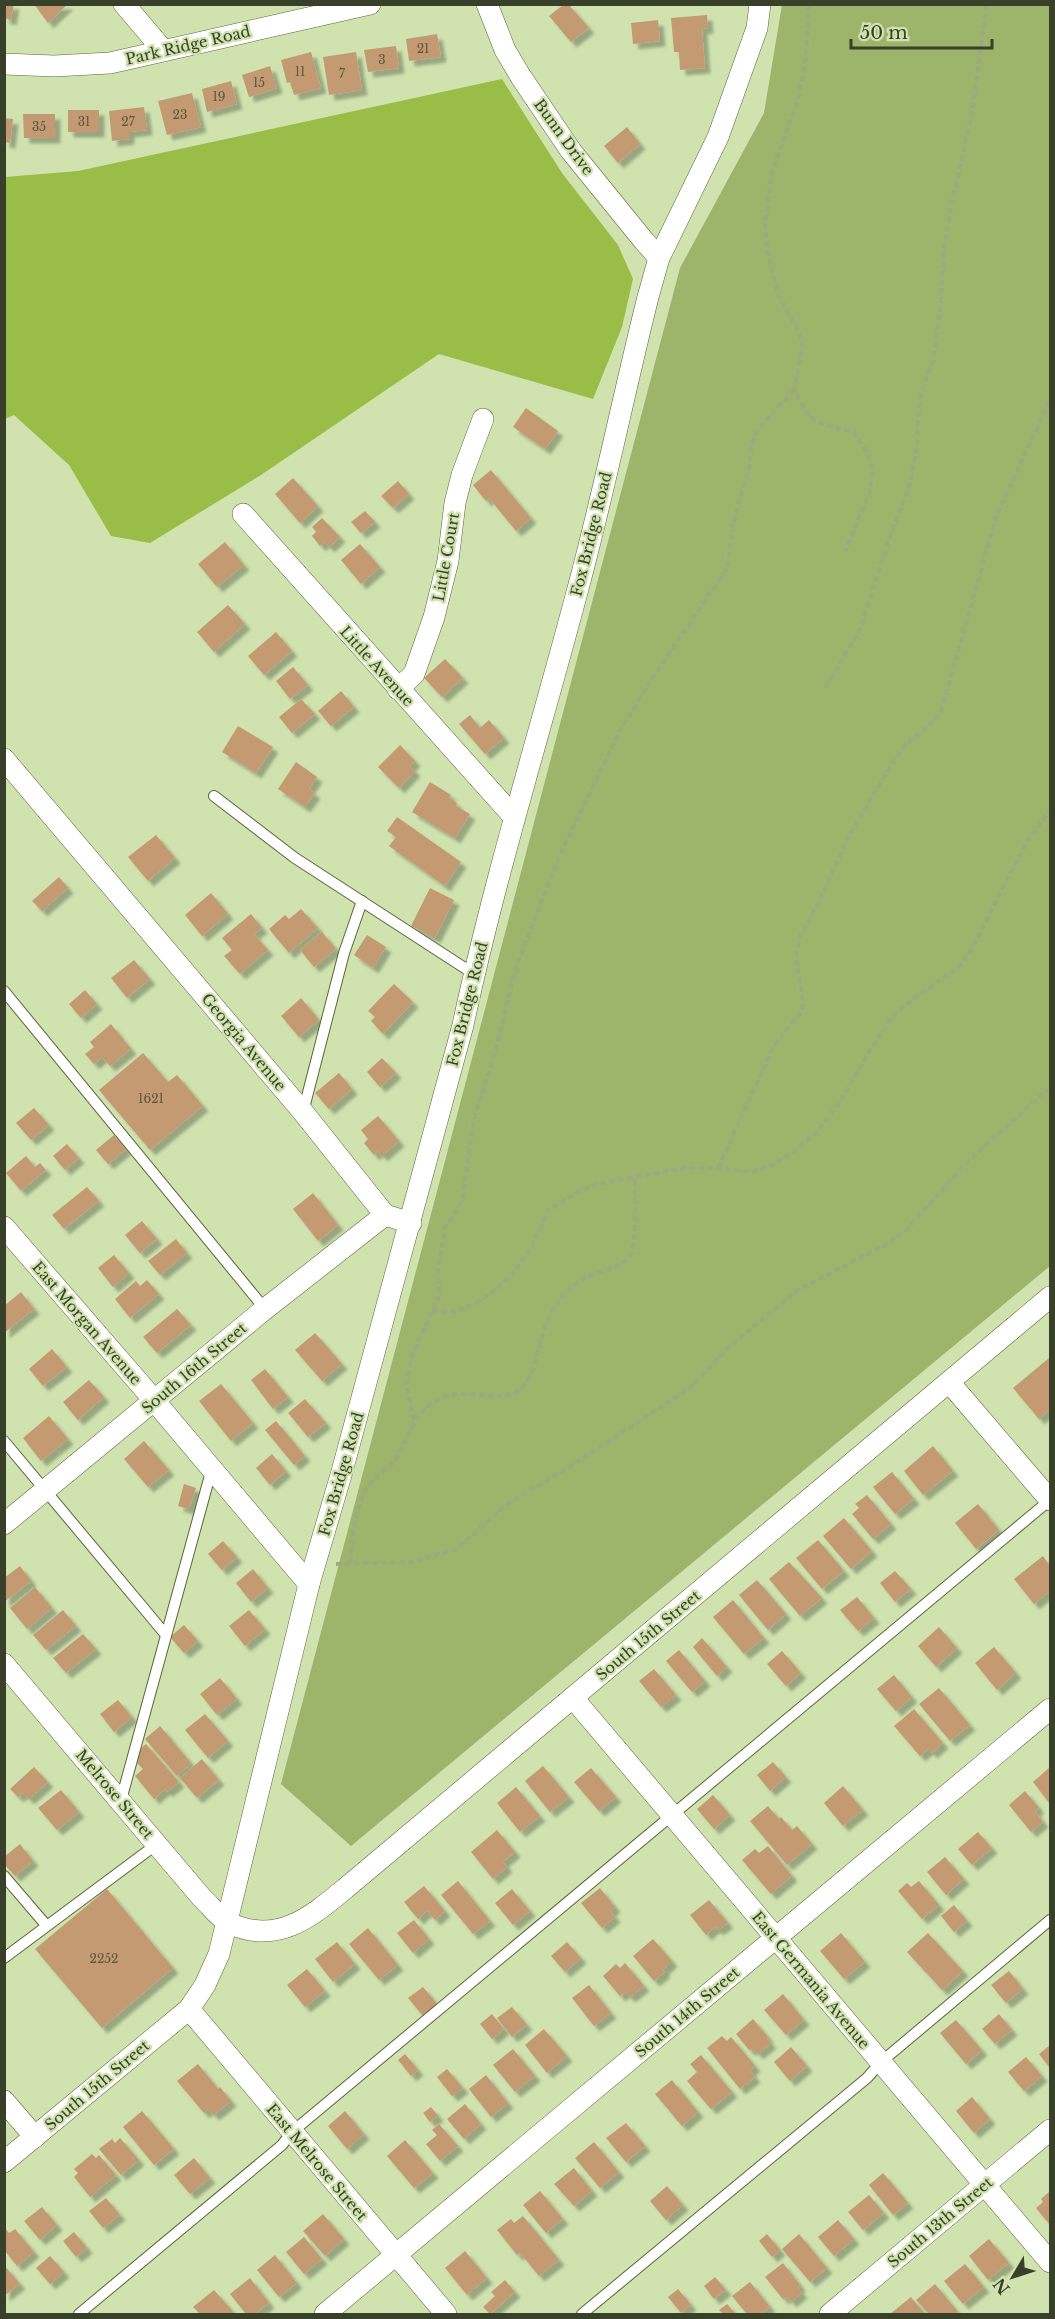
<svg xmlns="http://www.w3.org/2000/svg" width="1055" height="2319" viewBox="0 0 1055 2319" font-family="'Libre Baskerville',serif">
  <defs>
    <filter id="shadow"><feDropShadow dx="5.5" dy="5.5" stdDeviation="1.5" flood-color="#0004"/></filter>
  </defs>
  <rect width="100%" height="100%" fill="#d0e3ae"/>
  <!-- green -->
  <path fill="#9cb56a" d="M782,5H1050V1266L351,1846L281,1784L680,268L764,113Z"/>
  <!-- forest -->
  <path fill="#99bd46" d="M502,79L562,173L618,245L633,279L622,327L593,399L439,354L261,475L150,543L111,536L69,465L14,415L5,419V177L78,171Z"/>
  <!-- building -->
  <g fill="#c49a73" filter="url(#shadow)">
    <path d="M4,4H14L11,20L4,18Z"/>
    <path d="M34,4H68L48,23Z"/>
    <path d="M563,5H569L589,28L571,42L549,16Z"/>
    <path d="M707,15L708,28L702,29L705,68L680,70L679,52H674L671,18Z"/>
    <path d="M658,20L660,41L633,44L631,23Z"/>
    <path d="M437,34L441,57L409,61L406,39Z"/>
    <path d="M396,46L399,68L368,72L364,50Z"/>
    <path d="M311,52L321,88L294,95L290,82L287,83L281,60Z"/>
    <path d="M356,52L362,90L329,95L323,57Z"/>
    <path d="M270,66L277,88L249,97L242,75Z"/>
    <path d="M231,81L237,104L207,112L202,89Z"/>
    <path d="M192,93L201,127L167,135L158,101Z"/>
    <path d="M144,107L147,130L129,132V139L112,141L109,111Z"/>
    <rect x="68" y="110" width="31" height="22"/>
    <path d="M23,114H55V138H24Z"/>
    <path d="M4,118L13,119L10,143L4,142Z"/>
    <path d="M627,127L640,144L618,163L604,146Z"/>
    <path d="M526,408L558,431L545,449L513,427Z"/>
    <path d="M491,470L531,518L516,531L489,498L486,501L473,485Z"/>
    <path d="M293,478L318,506L300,523L275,494Z"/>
    <path d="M398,481L409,494L393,508L381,496Z"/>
    <path d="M365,511L375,522L361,533L351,522Z"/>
    <path d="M322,518L340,537L329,547L324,542L320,546L312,536L316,532L312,527Z"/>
    <path d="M225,542L244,565L217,587L198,564Z"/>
    <path d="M360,544L380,567L361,584L341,560Z"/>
    <path d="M228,605L245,624L214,652L197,632Z"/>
    <path d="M276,632L292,651L264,675L248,656Z"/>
    <path d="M445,659L463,678L442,697L424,678Z"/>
    <path d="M293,667L308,685L290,699L276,681Z"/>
    <path d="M341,691L354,707L331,726L318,711Z"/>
    <path d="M301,699L315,714L292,733L279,717Z"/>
    <path d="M470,715L480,728L489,720L504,738L485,754L459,724Z"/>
    <path d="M238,726L273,747L256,773L222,752Z"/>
    <path d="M400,745L415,761L410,766L415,771L399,788L378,767Z"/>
    <path d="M296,762L317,777L309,789L315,793L305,807L278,789Z"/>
    <path d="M430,782L451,795L449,798L457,803L456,806L470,814L455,838L412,812Z"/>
    <path d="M397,817L461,862L445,886L389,846L396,837L387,831Z"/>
    <path d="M156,835L175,858L148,881L128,857Z"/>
    <path d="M59,877L68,888L42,911L32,901Z"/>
    <path d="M430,888L454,900L435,938L411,926Z"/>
    <path d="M211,893L228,914L202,936L185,915Z"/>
    <path d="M301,909L318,928L289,953L269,929L285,915L289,919Z"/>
    <path d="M251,914L262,928L254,934L268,950L240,974L224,956L232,950L222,938Z"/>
    <path d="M322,932L336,949L314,967L300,950Z"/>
    <path d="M367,935L386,947L373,968L354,955Z"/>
    <path d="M134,960L150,979L127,998L111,978Z"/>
    <path d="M394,984L413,1002L383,1034L371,1021L375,1017L368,1011Z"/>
    <path d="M85,990L97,1004L81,1018L69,1004Z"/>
    <path d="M301,998L319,1020L299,1037L281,1016Z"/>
    <path d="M111,1024L131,1049L110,1066L102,1057L94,1064L85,1054L94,1047L90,1042Z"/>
    <path d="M143,1053L168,1082L177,1075L203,1106L150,1150L99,1090Z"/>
    <path d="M382,1058L396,1073L380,1087L367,1072Z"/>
    <path d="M339,1073L352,1089L329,1109L315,1093Z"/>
    <path d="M34,1108L49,1125L31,1140L16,1123Z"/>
    <path d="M378,1116L399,1141L382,1156L378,1151L374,1155L364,1143L368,1139L361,1130Z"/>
    <path d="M114,1135L126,1149L108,1164L96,1150Z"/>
    <path d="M67,1144L79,1158L65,1170L53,1156Z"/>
    <path d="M26,1156L35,1167L40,1163L46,1170L21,1191L6,1173Z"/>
    <path d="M87,1187L99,1201L64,1229L52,1215Z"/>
    <path d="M313,1193L338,1225L318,1241L293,1209Z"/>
    <path d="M142,1221L157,1239L140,1253L125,1235Z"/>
    <path d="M176,1239L187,1253L160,1275L148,1261Z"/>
    <path d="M114,1255L129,1273L113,1287L98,1268Z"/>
    <path d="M147,1280L159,1294L130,1318L115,1299L136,1281L140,1286Z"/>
    <path d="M21,1292L34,1309L4,1333V1306Z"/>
    <path d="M177,1309L191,1325L157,1353L143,1337Z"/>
    <path d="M315,1333L342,1364L322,1381L295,1350Z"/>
    <path d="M52,1349L67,1367L43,1386L29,1369Z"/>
    <path d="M1049,1358L1050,1395L1049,1396L1050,1409L1039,1419L1013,1388Z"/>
    <path d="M265,1369L288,1397L273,1409L251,1380Z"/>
    <path d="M89,1380L104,1397L78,1420L63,1402Z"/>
    <path d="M221,1384L253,1423L231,1441L199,1401Z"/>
    <path d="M305,1399L326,1423L308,1437L288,1413Z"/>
    <path d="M49,1416L68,1439L41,1461L23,1438Z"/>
    <path d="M276,1421L305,1456L294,1465L265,1430Z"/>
    <path d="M144,1441L169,1470L148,1487L124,1459Z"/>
    <path d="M933,1446L953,1471L923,1495L904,1471Z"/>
    <path d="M272,1454L286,1471L270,1485L256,1468Z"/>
    <path d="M892,1472L914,1499L895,1514L873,1487Z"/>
    <path d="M184,1484L196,1488L189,1509L178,1506Z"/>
    <path d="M867,1495L891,1524L873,1539L852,1514L859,1508L855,1504Z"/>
    <path d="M978,1504L999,1530L976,1549L955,1523Z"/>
    <path d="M844,1518L872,1551L851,1569L823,1536Z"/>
    <path d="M818,1540L844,1571L822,1589L796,1558Z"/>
    <path d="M223,1541L237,1557L222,1570L208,1554Z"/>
    <path d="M1043,1556L1050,1566V1591L1034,1604L1014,1579Z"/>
    <path d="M789,1562L822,1598L800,1616L769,1579Z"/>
    <path d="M20,1566L31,1581L4,1602V1578Z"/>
    <path d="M253,1569L268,1588L251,1602L236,1583Z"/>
    <path d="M895,1571L911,1589L895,1602L880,1583Z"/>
    <path d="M757,1580L786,1614L768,1630L739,1595Z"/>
    <path d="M35,1587L52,1608L27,1629L10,1608Z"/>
    <path d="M857,1597L874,1618L858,1631L840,1610Z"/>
    <path d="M733,1600L764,1638L744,1654L713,1617Z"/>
    <path d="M63,1610L76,1626L46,1650L33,1635Z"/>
    <path d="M249,1610L265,1629L245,1646L229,1626Z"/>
    <path d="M184,1625L198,1641L184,1653L170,1637Z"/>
    <path d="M939,1627L957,1648L936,1667L918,1646Z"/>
    <path d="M83,1634L96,1649L66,1673L53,1658Z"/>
    <path d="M702,1638L727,1667L717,1676L693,1647Z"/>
    <path d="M994,1647L1016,1673L997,1690L975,1663Z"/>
    <path d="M679,1650L705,1681L692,1692L666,1661Z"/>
    <path d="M782,1651L801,1673L786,1686L767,1664Z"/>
    <path d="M654,1669L676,1695L661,1707L639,1681Z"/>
    <path d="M894,1675L912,1697L896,1711L877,1689Z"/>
    <path d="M220,1678L237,1699L217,1715L200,1694Z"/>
    <path d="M939,1688L970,1725L950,1741L919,1704Z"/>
    <path d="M118,1700L132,1717L114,1732L100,1714Z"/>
    <path d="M914,1709L943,1743L932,1753L928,1749L920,1756L894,1726Z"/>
    <path d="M205,1714L228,1741L208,1758L185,1730Z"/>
    <path d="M160,1726L191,1763L177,1776L145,1739Z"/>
    <path d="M146,1744L179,1782L167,1792L165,1789L154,1799L135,1776L143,1769L137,1763L141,1748Z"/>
    <path d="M202,1759L219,1780L197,1798L180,1778Z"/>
    <path d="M773,1762L786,1777L770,1791L757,1775Z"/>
    <path d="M543,1766L569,1797L550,1812L525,1781Z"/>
    <path d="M34,1767L48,1782L29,1799L23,1793L18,1797L10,1789Z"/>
    <path d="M1050,1767V1804L1033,1782Z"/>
    <path d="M591,1768L616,1797L599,1811L574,1782Z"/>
    <path d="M843,1786L863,1810L843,1826L824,1803Z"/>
    <path d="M516,1787L540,1816L520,1832L497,1803Z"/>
    <path d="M61,1790L79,1812L57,1830L38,1808Z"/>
    <path d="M1025,1791L1039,1808L1035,1811L1043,1822L1031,1832L1009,1805Z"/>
    <path d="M713,1795L730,1815L714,1829L697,1809Z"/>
    <path d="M768,1806L779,1819L781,1817L792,1830L797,1826L812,1844L787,1865L750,1821Z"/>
    <path d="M497,1830L515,1852L503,1862L507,1867L493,1879L471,1852Z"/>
    <path d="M978,1832L992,1848L972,1865L958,1849Z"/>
    <path d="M20,1844L33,1861L15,1876L4,1864V1857Z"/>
    <path d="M768,1846L792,1876L771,1894L742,1860L755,1849L759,1853Z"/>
    <path d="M945,1857L964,1879L946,1895L927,1872Z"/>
    <path d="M458,1881L490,1921L473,1934L441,1895Z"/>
    <path d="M919,1881L939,1905L922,1919L898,1891L907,1883L911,1887Z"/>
    <path d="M424,1886L445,1911L435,1920L427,1911L418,1919L404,1902Z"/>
    <path d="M600,1888L615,1907L610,1911L615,1917L602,1928L581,1903Z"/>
    <path d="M107,1889L173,1968L102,2028L35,1949Z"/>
    <path d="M512,1889L530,1911L513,1925L495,1903Z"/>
    <path d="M709,1900L728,1923L718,1930L715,1927L706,1935L690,1915Z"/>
    <path d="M954,1905L967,1921L954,1932L941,1916Z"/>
    <path d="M414,1920L429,1939L413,1953L397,1933Z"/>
    <path d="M368,1928L398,1965L379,1980L349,1944Z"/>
    <path d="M841,1933L865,1962L844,1979L820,1951Z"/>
    <path d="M928,1933L963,1971L942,1990L907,1952Z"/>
    <path d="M653,1939L672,1961L663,1970L665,1972L654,1981L633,1956Z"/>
    <path d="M337,1942L355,1964L333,1982L315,1959Z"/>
    <path d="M567,1942L581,1958L565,1972L551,1956Z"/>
    <path d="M625,1963L644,1986L630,1997L625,1992L620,1996L603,1976L616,1964L620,1968Z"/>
    <path d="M307,1969L325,1991L305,2007L287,1985Z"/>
    <path d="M1009,1971L1023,1989L1006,2003L991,1985Z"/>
    <path d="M589,1985L611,2013L594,2026L572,1998Z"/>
    <path d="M423,1987L437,2004L423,2016L408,1998Z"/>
    <path d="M783,1994L804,2020L786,2035L764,2010Z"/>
    <path d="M512,2007L527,2025L512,2037L497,2018Z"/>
    <path d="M492,2014L504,2029L492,2039L480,2024Z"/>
    <path d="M999,2014L1012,2030L995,2044L982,2029Z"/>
    <path d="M753,2019L768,2037L767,2039L771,2043L758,2054L752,2048L750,2051L736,2034Z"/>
    <path d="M956,2020L982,2050L966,2064L940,2033Z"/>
    <path d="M544,2029L567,2056L547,2073L525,2045Z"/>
    <path d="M722,2036L727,2041L731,2037L755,2066L750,2071L755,2077L740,2089L707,2048Z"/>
    <path d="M1050,2045V2068L1039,2054Z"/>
    <path d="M791,2047L807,2066L790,2081L774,2062Z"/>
    <path d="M513,2049L535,2076L515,2092L493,2065Z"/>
    <path d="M405,2054L418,2070L411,2076L398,2060Z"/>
    <path d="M701,2055L732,2092L711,2109L687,2081L697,2072L690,2064Z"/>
    <path d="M1026,2057L1042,2076L1024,2091L1008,2072Z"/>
    <path d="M198,2064L218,2089L220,2087L231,2101L214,2115L208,2109L204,2113L177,2081Z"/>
    <path d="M447,2069L463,2088L452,2096L437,2077Z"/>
    <path d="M486,2075L508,2103L491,2117L469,2089Z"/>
    <path d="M672,2080L698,2112L682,2126L655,2094Z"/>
    <path d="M972,2097L990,2119L974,2133L956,2111Z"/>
    <path d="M465,2104L481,2124L464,2139L447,2119Z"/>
    <path d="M431,2107L438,2116L430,2122L423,2113Z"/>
    <path d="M142,2111L174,2149L154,2165L123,2127Z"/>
    <path d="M345,2111L364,2134L347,2149L328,2126Z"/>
    <path d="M626,2123L645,2146L626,2162L606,2138Z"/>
    <path d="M439,2124L458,2146L440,2161L426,2144L437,2135L432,2130Z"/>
    <path d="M120,2138L139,2160L121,2175L99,2149L112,2139L115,2143Z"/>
    <path d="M405,2140L433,2173L414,2188L387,2156Z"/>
    <path d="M594,2142L619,2172L600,2188L575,2158Z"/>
    <path d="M92,2154L96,2158L99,2155L116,2175L90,2197L74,2177L78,2173L74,2169Z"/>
    <path d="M194,2158L210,2178L190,2194L174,2175Z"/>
    <path d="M574,2168L592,2191L574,2206L554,2184Z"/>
    <path d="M883,2173L908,2203L893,2215L869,2185Z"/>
    <path d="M667,2186L683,2205L666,2220L650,2201Z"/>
    <path d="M540,2191L563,2219L546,2233L523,2205Z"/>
    <path d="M1050,2191V2225L1036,2208L1043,2202L1041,2199Z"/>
    <path d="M869,2195L884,2213L863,2230L848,2212Z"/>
    <path d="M106,2198L120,2215L103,2228L89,2211Z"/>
    <path d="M42,2207L57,2225L40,2240L24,2221Z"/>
    <path d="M323,2214L344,2239L325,2256L303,2231Z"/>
    <path d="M523,2216L559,2260L539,2276L520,2253L517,2255L497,2230L511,2219L514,2223Z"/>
    <path d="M838,2220L854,2239L834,2256L818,2237Z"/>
    <path d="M5,2228L9,2233L15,2229L34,2252L17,2266L5,2251Z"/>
    <path d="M74,2232L87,2248L76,2257L63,2241Z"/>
    <path d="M767,2234L780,2250L772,2257L759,2241Z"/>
    <path d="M799,2234L827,2268L810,2282L782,2249Z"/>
    <path d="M304,2237L322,2259L304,2274L286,2252Z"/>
    <path d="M989,2239L1009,2263L988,2280L969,2256Z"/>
    <path d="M465,2251L487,2278L467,2295L445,2268Z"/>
    <path d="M275,2255L297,2283L279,2297L257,2270Z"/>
    <path d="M50,2256L64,2272L50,2284L36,2268Z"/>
    <path d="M783,2263L800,2285L798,2288L802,2293L791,2302L787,2297L783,2299L765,2277Z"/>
    <path d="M965,2264L984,2287L963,2304L944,2281Z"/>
    <path d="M4,2265L20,2284L4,2296Z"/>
    <path d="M715,2277L726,2290L714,2299L704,2286Z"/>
    <path d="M250,2278L269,2303L255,2314H246L230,2294Z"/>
    <path d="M505,2280L515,2292L490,2314L483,2307L495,2296L491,2292Z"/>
    <path d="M750,2282L770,2307L761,2314H747L732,2296Z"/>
    <path d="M935,2284L958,2312L954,2314H929L916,2300Z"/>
    <path d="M678,2289L691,2305L681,2313L668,2297Z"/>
    <path d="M214,2290L235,2314H200L193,2307Z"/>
    <path d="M911,2297L925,2314H890Z"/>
    <path d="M727,2304L736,2314H723L719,2310Z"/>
  </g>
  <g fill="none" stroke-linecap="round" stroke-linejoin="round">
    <defs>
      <g id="lane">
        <path d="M214,796L295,858L474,974"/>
        <path d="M4,991L265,1309"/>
        <path d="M303,1112L344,953L362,901"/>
        <path d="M4,1441L166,1635"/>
        <path d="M121,1800L212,1468"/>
        <path d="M4,1876L46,1925"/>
        <path d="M4,1958L157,1844"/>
        <path d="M79,2314L282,2145L292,2132L1050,1500"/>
        <path d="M582,2314L867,2078L881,2062L1050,1920"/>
      </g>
      <g id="street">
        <path d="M124,4L163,50"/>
        <path d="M487,4L505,50L521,77L571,151L644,241L659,258"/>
        <path d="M4,64L54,66L110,63L370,4"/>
        <path d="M243,514L514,817"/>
        <path d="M398,689L414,674L434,617L448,561L455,503L462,475L483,419"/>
        <path d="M4,759L303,1112L385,1215L411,1223"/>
        <path d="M4,1227L141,1385L309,1584"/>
        <path d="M949,1382L1050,1500"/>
        <path d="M4,1524L265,1309L385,1215"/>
        <path d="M4,1664L202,1898C210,1905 219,1918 229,1923C278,1946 312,1916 347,1887L1050,1297"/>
        <path d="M573,1698L1050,2262"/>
        <path d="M189,2009L446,2314"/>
        <path d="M4,2101L35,2137"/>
        <path d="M4,2162L189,2009L205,1985L219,1954L309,1584L341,1475L463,1025C494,880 538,739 576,596C603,497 623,397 648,297L659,258L718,137L757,28L760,4"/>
        <path d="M325,2314L1050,1709"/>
        <path d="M830,2314L1050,2130"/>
      </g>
    </defs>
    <!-- lane casing -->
    <use href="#lane" stroke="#576737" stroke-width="12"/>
    <!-- street casing -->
    <use href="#street" stroke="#576737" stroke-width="22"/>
    <!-- path -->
    <g stroke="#9baa80" stroke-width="4" stroke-dasharray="6 3" stroke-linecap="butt">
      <path d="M809,4L806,57L798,100L772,171L765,224L767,250L778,294L800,335L802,343L801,357L794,390L806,412L815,421L854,433L868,454L873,471L870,491L845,551"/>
      <path d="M826,687L860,629L890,536L910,484L916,455L919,407L923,388L933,361L940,312L944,247L951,207L972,112L987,4"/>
      <path d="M718,1168L774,1046L801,1012L803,1003L796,958L800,936L820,900L849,835L901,750C913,736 931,727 941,712L997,514L1050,400"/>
      <path d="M432,1311L455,1312L475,1304L498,1288L517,1268L531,1248L548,1211L576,1193L597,1184L685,1168H718L750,1172L771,1166L794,1151L816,1133L838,1105L878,1037L895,1014L917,996L959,967L972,948L1026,843L1050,810"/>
      <path d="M414,1420L406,1384L412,1355L439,1296L438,1268L445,1228L462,1201L473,1123L492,1063L516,968L531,928L560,855L621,729L648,685L727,568L733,524L750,464L751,446L758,429L794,390"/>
      <path d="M351,1563C350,1544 356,1505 367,1488C375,1476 390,1469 398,1456C412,1432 414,1409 444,1397C467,1387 496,1405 519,1390C537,1379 538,1330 554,1308C562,1296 573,1284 586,1277C599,1271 622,1269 630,1255C637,1241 635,1196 635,1178"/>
      <path d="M336,1564L411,1562L457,1549L504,1506L566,1469L690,1388L731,1345L798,1290L885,1245L908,1228L966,1163L1050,1087"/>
    </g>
    <!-- lane -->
    <use href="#lane" stroke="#fff" stroke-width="10"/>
    <!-- street -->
    <use href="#street" stroke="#fff" stroke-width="21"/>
  </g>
  <g text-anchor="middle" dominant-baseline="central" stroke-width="4.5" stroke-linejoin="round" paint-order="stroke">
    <!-- number labels -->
    <g font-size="12" fill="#5b563c">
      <text x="423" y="48">21</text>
      <text x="382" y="59">3</text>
      <text x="300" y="71">11</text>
      <text x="342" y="73">7</text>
      <text x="259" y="82">15</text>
      <text x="219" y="96">19</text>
      <text x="180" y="114">23</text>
      <text x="84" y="121">31</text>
      <text x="128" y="121">27</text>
      <text x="39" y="126">35</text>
      <text x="151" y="1098">1621</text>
      <text x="104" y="1958">2252</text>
    </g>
    <!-- street labels -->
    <g font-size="15" fill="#38402a" stroke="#d0e3ae">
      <text transform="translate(188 45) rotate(-13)">Park Ridge Road</text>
      <text transform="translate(564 137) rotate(54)">Bunn Drive</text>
      <text transform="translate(591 534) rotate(-76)">Fox Bridge Road</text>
      <text transform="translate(446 557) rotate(-80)">Little Court</text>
      <text transform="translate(377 666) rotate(48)">Little Avenue</text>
      <text transform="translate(467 1004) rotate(-76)">Fox Bridge Road</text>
      <text transform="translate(244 1042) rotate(50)">Georgia Avenue</text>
      <text transform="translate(87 1323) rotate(49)">East Morgan Avenue</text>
      <text transform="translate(194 1368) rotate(-40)">South 16th Street</text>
      <text transform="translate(341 1474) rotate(-74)">Fox Bridge Road</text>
      <text transform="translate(648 1635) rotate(-40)">South 15th Street</text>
      <text transform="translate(115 1794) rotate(50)">Melrose Street</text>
      <text transform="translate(811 1980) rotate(50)">East Germania Avenue</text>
      <text transform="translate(687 2012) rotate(-40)">South 14th Street</text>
      <text transform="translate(97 2085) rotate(-40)">South 15th Street</text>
      <text transform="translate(317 2162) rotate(50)">East Melrose Street</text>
      <text transform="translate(940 2222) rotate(-40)">South 13th Street</text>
    </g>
  </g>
  <!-- border -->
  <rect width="1055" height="2319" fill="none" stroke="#38402a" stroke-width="12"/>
  <!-- north arrow -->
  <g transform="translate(1013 2277) rotate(231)" stroke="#d0e3ae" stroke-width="4.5" paint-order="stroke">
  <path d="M0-4.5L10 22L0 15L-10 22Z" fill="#38402a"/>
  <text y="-9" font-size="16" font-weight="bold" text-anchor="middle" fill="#38402a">N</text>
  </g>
  <!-- scale -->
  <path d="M851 39v9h141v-9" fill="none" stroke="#38402a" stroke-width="3"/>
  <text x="860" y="39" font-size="18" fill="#38402a" stroke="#d0e3ae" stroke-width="4.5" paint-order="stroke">50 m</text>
</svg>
